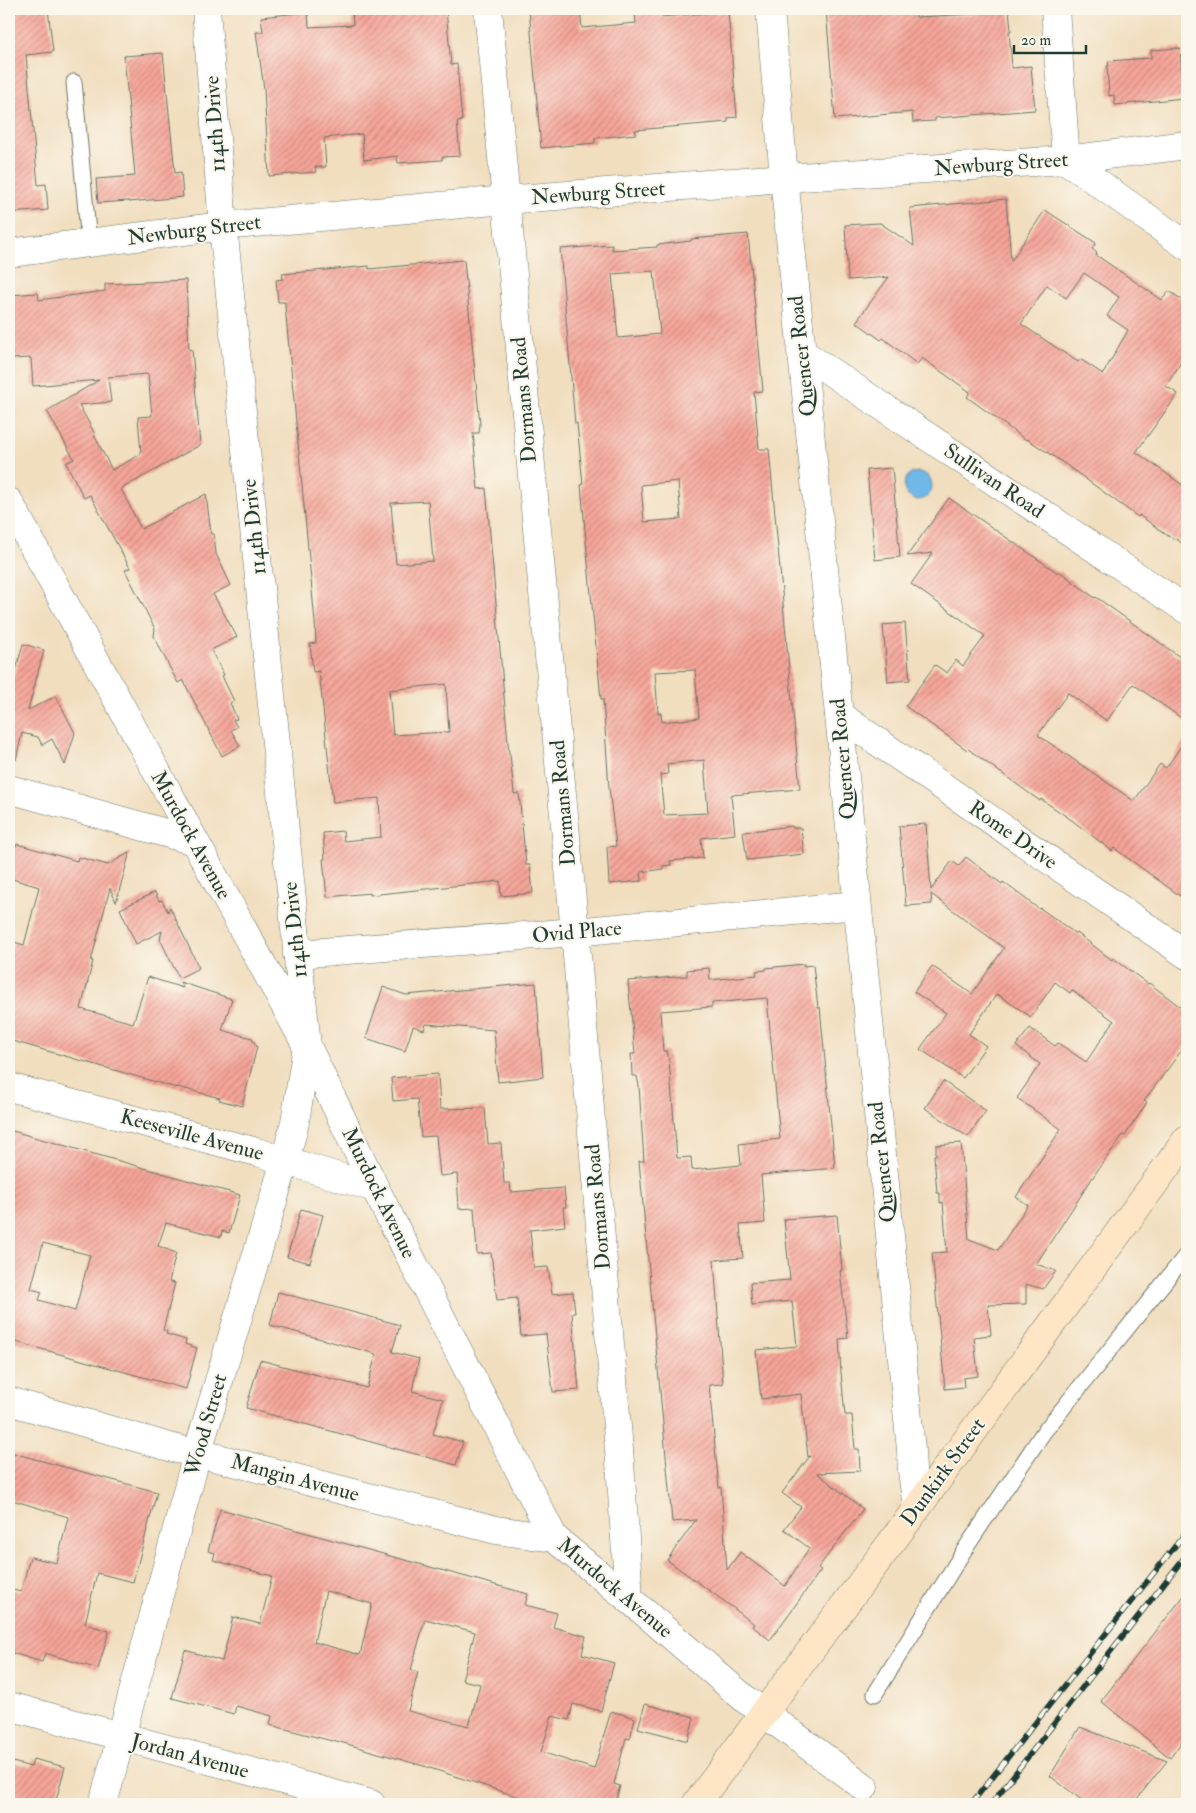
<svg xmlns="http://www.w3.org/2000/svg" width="1196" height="1813" viewBox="0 0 1196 1813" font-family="'IM FELL Double Pica',serif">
  <defs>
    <pattern id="building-hatch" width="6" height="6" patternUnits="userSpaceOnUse" patternTransform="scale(1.25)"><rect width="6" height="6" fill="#f7a599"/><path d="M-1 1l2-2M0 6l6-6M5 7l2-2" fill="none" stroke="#c7887e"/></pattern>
  </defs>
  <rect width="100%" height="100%" fill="#fbf7ec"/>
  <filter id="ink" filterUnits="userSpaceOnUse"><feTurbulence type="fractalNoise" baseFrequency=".02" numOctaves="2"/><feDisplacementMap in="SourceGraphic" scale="10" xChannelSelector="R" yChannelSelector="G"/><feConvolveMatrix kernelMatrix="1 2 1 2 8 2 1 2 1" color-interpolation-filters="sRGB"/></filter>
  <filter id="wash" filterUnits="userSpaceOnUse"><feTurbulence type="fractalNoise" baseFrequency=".0096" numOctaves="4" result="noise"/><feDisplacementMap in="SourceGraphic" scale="20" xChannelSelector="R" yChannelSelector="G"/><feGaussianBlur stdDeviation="1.12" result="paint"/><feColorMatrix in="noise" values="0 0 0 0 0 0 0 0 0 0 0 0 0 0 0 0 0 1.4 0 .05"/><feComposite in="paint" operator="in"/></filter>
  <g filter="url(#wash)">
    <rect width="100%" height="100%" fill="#f1debf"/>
    <!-- water -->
    <circle fill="#70b8e8" stroke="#487a8e" cx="918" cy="486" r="14"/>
    <g id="blocks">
      <!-- building -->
      <g fill="url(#building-hatch)" fill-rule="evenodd">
        <path d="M9,9H48L53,52L26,55L38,185L46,184L48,210L9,213Z"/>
        <path d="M352,9H375V11L446,9L451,65L457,64L462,121L457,122L460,156L442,157V160L398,163L397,156L364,160L362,134L324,138L326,167H315L316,172L269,176L264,89L256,32H263L261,17L308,12L309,27L353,25Z"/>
        <path d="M529,9H580L582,28L636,23L635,14L660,12L661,17L728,11L737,117L728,118V122L635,130L636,134L595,138V143L541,148Z"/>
        <path d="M826,9H916V17L976,14V9H1009L1011,31H1009L1012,68L1031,66L1035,110L935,118V121L913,122L912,112L835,119Z"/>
        <path d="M1180,48L1184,98L1115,105L1114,95L1109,96L1107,66H1109L1108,61L1151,58V50Z"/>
        <path d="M163,53L175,173L181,172L183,197L129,202V201L98,203L96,179L135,176L124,56Z"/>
        <path d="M1006,199L1011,261L1045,210L1096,243L1092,249L1097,253L1096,255L1162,300L1169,291L1187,303V353L1166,386L1178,394L1136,452L1187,488V547L1175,538L1174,540L1139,515L1138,517L1065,464L1027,439L1026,440L967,397L970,392L922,358L917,364L883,338L881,340L856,322L889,277L848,280L845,225L880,223L914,246L910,208ZM1084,273L1119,297L1107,316L1128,330L1103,374L1080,359L1078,362L1021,324L1047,285L1066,298Z"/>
        <path d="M748,234L763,391L754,392L759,449H769L800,789L731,795L735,834L701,838L703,858L670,861L671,865L663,866V869L641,872L642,881L609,884L607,847L616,846L609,788L603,699H601L588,563L581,485H583L577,423L575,424L560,249L612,245V250L657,247V245L691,241V239ZM654,271L660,334L618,338L612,274ZM678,481L681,519L644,522L641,485ZM695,670L699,718L662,722L661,713H658L655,672ZM704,760L708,813L664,815L660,775L668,774L667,764Z"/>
        <path d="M464,260L480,424L479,433H473L478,489L486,488L509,754H510L514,794L519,793L526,865H530L533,893L501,896L500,881L370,895V893L327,897L323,859H325L323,833L343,831L344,841L381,837L379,798L333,802L319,671L313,672L310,644L316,643L315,622L285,306V302H278L276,280L283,279L282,274L369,266V269ZM428,501L433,561L396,564L391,503ZM446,684L449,732L393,735L389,690Z"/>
        <path d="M186,280L189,350L192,349L200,445L121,489L141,529L206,494L211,534H214L216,554L231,585L213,594L237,637L211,650L224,675L222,676L234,701L230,703L237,719L233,720L237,727L231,730L240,746L222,756L183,680L178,683L168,664L154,636L155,629L125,570L130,568L90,495L84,498L66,463L74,459L47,411L99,380L33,386L31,358L12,359L9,295L38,293L39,300L105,291V284ZM148,374L152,416L138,417L141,454L112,470L94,435L95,434L79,405L111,402L108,377Z"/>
        <path d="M892,468L900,557L875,560L867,470Z"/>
        <path d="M949,498L1058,573L1059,571L1095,598L1096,597L1187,662V722L1133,684L1107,721L1068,693L1038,735L1134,801L1160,764L1166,768L1187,737V901L1114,848L1112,851L1073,821L1041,799L1040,801L968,749L967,750L905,706L935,665L947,673L956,660L963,666L985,636L911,584L933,553L907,556Z"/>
        <path d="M905,623L910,680L888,682L883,625Z"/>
        <path d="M23,644L44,650L28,710L56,696L75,733L65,765L52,739L42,745L38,737L22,733L16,760L9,759V675L14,677Z"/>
        <path d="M926,824L931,890L952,861L959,866L966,857L1002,884L1003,882L1039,909L1040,908L1076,934L1077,933L1112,960L1113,958L1148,984L1149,983L1187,1012V1043L1144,1101L1147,1102L1125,1136L1123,1135L1097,1171L1036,1264L1056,1271L1043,1289L1026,1284V1304L988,1305L991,1335L974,1337L978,1376L963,1378L964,1387L945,1389L932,1253L947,1252L943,1202L940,1203V1193H937L934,1155H936V1145L961,1143L969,1239L998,1250L1028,1205L1016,1197L1061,1129L1017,1098L1040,1064L1016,1046L1030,1028L1055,1046L1058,1043L1086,1062L1114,1021L1072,990L1070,993L1055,982L1031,1017L997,994L969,1034L986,1046L963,1078L920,1049L946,1013L914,992L932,966L972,994L1004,948L931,894L932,904L906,906L899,826Z"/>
        <path d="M792,826L793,828H801L804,854L747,860L743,832Z"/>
        <path d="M9,844L16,846L17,844L77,861L78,857L108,865L130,852L116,902L110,888L91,961H93L81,1009L133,1023L148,977L183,988L180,982L232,999L222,1030L252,1038L257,1047L242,1106L219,1100L220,1098L178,1087L177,1088L9,1040V958L14,942L24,945L39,887L9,878Z"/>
        <path d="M155,892L159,901L162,900L168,912L170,907L199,968L179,978L160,939L162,931L136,944L120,909Z"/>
        <path d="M804,964V966L813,965L818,1008L820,1007L835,1168L761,1175L765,1223L740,1225L743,1258L714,1260L723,1384L709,1385L719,1488L721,1487L727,1570L740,1552L785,1586L809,1548L784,1529L801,1507L782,1493L810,1456L808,1457L801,1394L761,1399L756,1350L797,1346L792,1301L752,1305L750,1283L790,1280L784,1219L837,1215L842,1271H840L848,1338L839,1339L841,1373L845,1415H852L855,1449H859L860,1471L817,1473L863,1509L818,1568L821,1570L770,1640L752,1626L754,1624L732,1607L667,1560L696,1520L672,1522L639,1161H644L639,1086L637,1076H632L631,1054H635L628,981L687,976V970L709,968L710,980L757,975L756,971L766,970V968ZM767,998L780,1139L739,1144L741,1165L692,1170L691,1157L677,1158L669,1060L667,1051H663L660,1011L712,1007V1003Z"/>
        <path d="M536,983L543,1077L498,1082L494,1030L426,1024L424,1030L413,1026L405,1051L366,1038L383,987L406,995Z"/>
        <path d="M438,1074L440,1109L485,1108L488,1144L501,1143L504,1183H510L511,1192L564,1188L566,1207H563L565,1226L530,1230L534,1268L548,1267L552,1294L573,1292L575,1313H572L579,1390L553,1392L546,1334L521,1336L517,1298L497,1300L491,1253L477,1254L474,1208L459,1209L457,1174L440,1176L436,1136L421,1137L417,1099L393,1101L391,1078Z"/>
        <path d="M943,1081L986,1111L968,1137L925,1108Z"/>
        <path d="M9,1130L240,1195L229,1233L222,1231L221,1237L166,1223L158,1246L176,1253L169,1282L175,1283L163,1330L167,1331L166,1334L186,1340L185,1344L197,1348L186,1389L9,1340ZM43,1243L90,1255L75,1311L39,1300L42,1292L31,1289Z"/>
        <path d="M301,1209L323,1215L310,1263L287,1257Z"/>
        <path d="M278,1292L400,1325L392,1352L419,1359L412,1391L443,1399L433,1434L463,1442L456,1465L246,1408L260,1360L367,1388L376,1354L270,1325Z"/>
        <path d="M9,1452L157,1492L133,1582L97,1573L85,1624L109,1631L98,1669L45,1653L42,1662L9,1652V1589L21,1592L30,1557L57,1563L68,1517L9,1499Z"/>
        <path d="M220,1509L528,1594L525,1605L557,1613L553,1627L586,1636L582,1654L614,1663L601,1711L573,1704L569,1720L552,1716L541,1752L594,1769L611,1711L635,1718L630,1739L626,1738L614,1784L620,1786L615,1804H540L427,1767L333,1740L332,1741L270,1725L272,1716L236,1706L234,1714L172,1698L185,1650L222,1661L233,1617L260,1624L272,1576L213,1560L215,1553L208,1551ZM326,1591L372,1604L360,1655L314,1642ZM425,1619L475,1632L462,1680L480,1684L469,1726L408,1711L418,1672L411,1670Z"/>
        <path d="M1187,1592V1735L1170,1758L1101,1701Z"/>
        <path d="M645,1704L694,1717L688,1741L638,1728Z"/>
        <path d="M1080,1727L1167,1761L1133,1804H1087L1050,1776Z"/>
        <path d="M33,1759L65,1767L55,1804H28L9,1799V1761L31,1767Z"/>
      </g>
    </g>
  </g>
  <g filter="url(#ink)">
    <use href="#blocks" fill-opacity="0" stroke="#687565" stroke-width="1"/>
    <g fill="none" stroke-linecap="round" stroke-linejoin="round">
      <defs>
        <g id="service">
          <path d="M74,82L89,243"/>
          <path d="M875,1694L965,1549L1043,1433L1187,1254"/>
        </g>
        <g id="minor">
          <path d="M488,9L575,932L620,1462L629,1599"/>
          <path d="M770,9L784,178L839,715L911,1450L912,1471L917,1508"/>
          <path d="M1055,9L1066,160L1187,246"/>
          <path d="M9,253L223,226L505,200L784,178L1066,160L1187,145"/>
          <path d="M801,352L1187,610"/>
          <path d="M9,502L307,1046L375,1188L554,1538L629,1599L745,1699L864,1787"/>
          <path d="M839,715L1187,955"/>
          <path d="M9,789L194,841"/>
          <path d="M297,954L575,932L857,905"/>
          <path d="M9,1087L257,1152L375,1188"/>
          <path d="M9,1401L173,1448L222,1459L496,1530L554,1538"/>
          <path d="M9,1706L371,1804"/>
          <path d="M103,1804L197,1454L285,1161L295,1122L307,1046L223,226L206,9"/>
        </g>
        <path id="secondary" d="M696,1804L917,1508L1187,1139"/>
      </defs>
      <!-- service casing -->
      <use href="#service" stroke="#687565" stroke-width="17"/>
      <!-- minor casing -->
      <use href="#minor" stroke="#687565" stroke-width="29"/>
      <!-- secondary casing -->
      <use href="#secondary" stroke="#687565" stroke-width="29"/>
      <!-- service -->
      <use href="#service" stroke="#fff" stroke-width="15"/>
      <!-- minor -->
      <use href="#minor" stroke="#fff" stroke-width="28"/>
      <!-- secondary -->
      <use href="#secondary" stroke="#fde5c5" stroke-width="28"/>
      <defs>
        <g id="rail">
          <path d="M971,1804L1187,1531"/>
          <path d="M991,1804L1187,1554"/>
        </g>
      </defs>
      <!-- rail casing -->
      <use href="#rail" stroke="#1f3d34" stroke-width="5.5"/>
      <!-- rail -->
      <use href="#rail" stroke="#fbf7ec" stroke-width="4" stroke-dasharray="11" stroke-linecap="butt"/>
    </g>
  </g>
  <g text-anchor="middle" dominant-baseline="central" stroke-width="4" stroke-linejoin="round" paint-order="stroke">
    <!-- street labels -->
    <g font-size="21" fill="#1f3d34" stroke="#fbf7ec">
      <text transform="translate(215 124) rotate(-94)">114th Drive</text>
      <text transform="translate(1001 164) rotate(-4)">Newburg Street</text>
      <text transform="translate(598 193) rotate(-4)">Newburg Street</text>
      <text transform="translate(194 230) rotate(-7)">Newburg Street</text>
      <text transform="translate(802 356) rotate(-96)">Quencer Road</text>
      <text transform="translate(524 400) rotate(-95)">Dormans Road</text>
      <text transform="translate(994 481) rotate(34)">Sullivan Road</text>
      <text transform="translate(254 527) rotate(-96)">114th Drive</text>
      <text transform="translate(843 759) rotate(-95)">Quencer Road</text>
      <text transform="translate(563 803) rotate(-95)">Dormans Road</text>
      <text transform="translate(191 835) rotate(61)">Murdock Avenue</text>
      <text transform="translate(1013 835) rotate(35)">Rome Drive</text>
      <text transform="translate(295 930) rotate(-96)">114th Drive</text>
      <text transform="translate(577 932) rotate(-5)">Ovid Place</text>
      <text transform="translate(192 1135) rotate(15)">Keeseville Avenue</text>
      <text transform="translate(882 1162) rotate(-96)">Quencer Road</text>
      <text transform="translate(379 1193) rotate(64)">Murdock Avenue</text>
      <text transform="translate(598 1207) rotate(-95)">Dormans Road</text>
      <text transform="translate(206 1425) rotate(-74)">Wood Street</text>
      <text transform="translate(943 1472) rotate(-54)">Dunkirk Street</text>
      <text transform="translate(295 1478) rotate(15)">Mangin Avenue</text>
      <text transform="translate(615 1588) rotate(40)">Murdock Avenue</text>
      <text transform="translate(190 1756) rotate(15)">Jordan Avenue</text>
    </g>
  </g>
  <!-- margin -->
  <rect width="1196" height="1813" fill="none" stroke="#fbf7ec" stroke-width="30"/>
  <!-- scale -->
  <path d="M1014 45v8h72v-8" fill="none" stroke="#1f3d34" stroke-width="2.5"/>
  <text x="1021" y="45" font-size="15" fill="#1f3d34" stroke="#fbf7ec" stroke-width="4" paint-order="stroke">20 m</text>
</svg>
